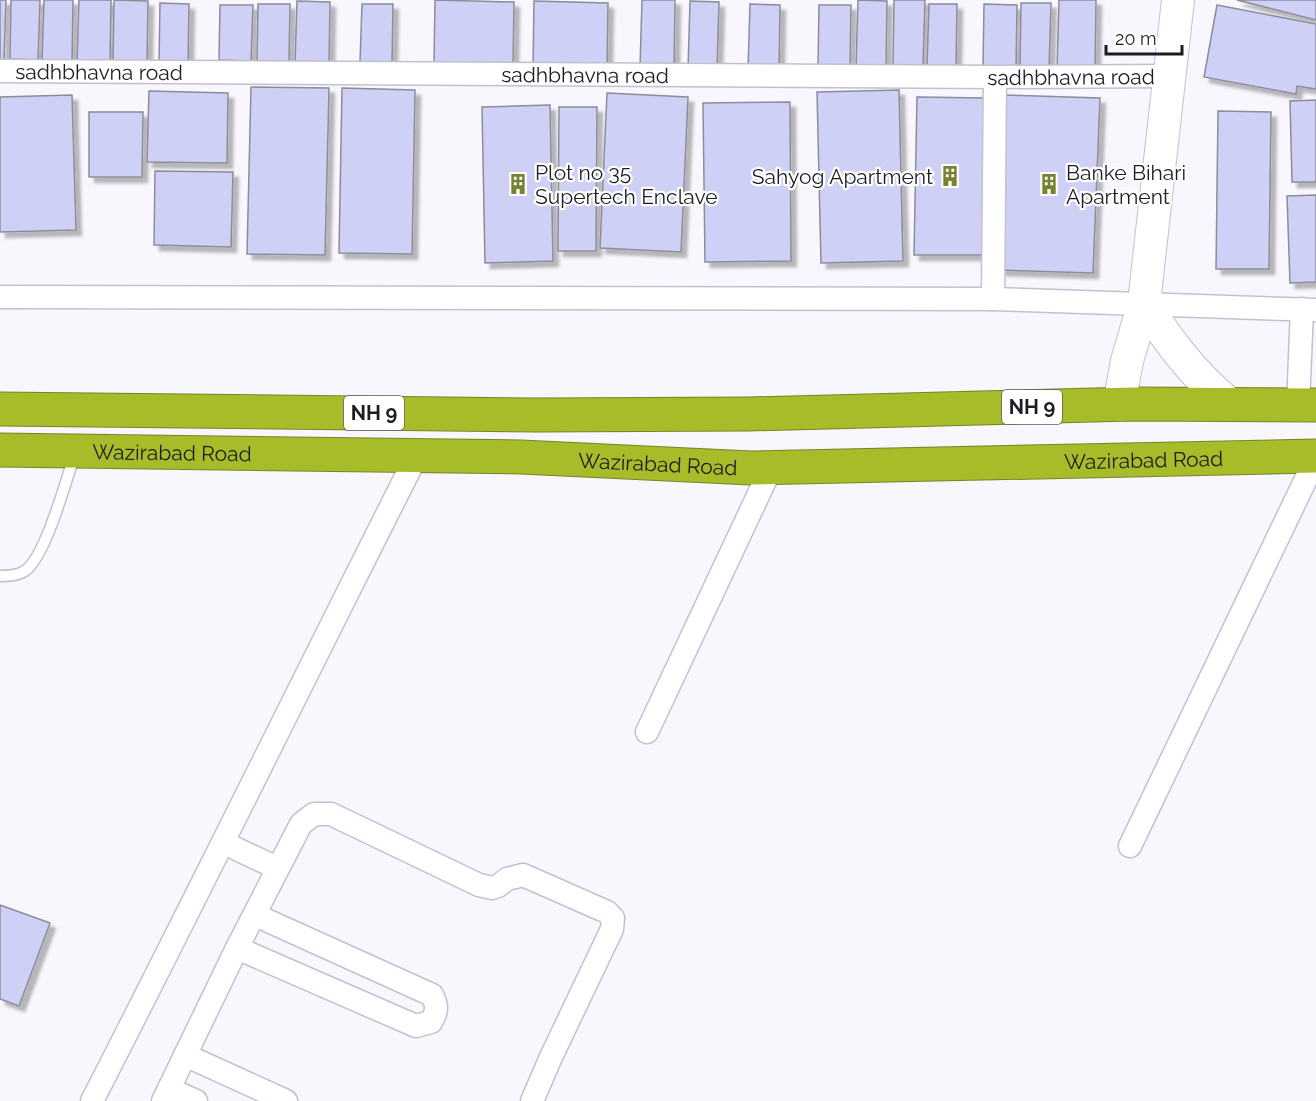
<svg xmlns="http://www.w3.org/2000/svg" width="1316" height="1101" viewBox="0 0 1316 1101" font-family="Raleway,sans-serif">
  <defs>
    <filter id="shadow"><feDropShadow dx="5.5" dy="5.5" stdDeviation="1.5" flood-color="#0004"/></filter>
  </defs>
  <rect width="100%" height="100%" fill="#f7f7fd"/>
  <!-- building -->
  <g fill="#ced0f5" stroke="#8c8d9a" stroke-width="1.5" filter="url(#shadow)">
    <path d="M0,0H6L4,60H0Z"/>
    <path d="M11,0H40L38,60L10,59Z"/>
    <path d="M44,0H73L72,62H42Z"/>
    <path d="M79,0H111L110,63L77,62Z"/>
    <path d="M114,0L148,1L147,62H113Z"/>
    <path d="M435,0L514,2L513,65L434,63Z"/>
    <path d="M642,0H675L674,67H640Z"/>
    <path d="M858,0L887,1L886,69L856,68Z"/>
    <path d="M894,0H925L923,66H893Z"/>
    <path d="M1059,0H1096L1095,70L1057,69Z"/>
    <path d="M1237,0H1316V20Z"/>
    <path d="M297,1L330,2L329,65L295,64Z"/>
    <path d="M534,1L608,3L607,69L533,68Z"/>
    <path d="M690,1L719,2L717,69H688Z"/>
    <path d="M160,3L189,4L188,64H159Z"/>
    <path d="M1021,3H1051L1049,68L1020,67Z"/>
    <path d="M258,4H290L289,62L257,61Z"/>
    <path d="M362,4H393L392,63L360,62Z"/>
    <path d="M750,4L780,5L779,68H748Z"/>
    <path d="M929,4H957L956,68L927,67Z"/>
    <path d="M984,4L1017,5L1016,68L983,67Z"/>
    <path d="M220,5H253L251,61L219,60Z"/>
    <path d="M819,5H851L850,68L818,67Z"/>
    <path d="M1217,5L1316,24V89L1297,86L1296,94L1204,77Z"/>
    <path d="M251,87L329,88L325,255L247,254Z"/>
    <path d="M342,88L415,90L412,254L339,253Z"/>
    <path d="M899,90L903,261L821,263L817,92Z"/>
    <path d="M149,91L228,93L227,163L147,162Z"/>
    <path d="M607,93L688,97L681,252L600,248Z"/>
    <path d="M72,95L76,230L0,232V97Z"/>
    <path d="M1005,95L1100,98L1093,273L999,270Z"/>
    <path d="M917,97L986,98L983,255H914Z"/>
    <path d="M1316,100V182H1292L1290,101Z"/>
    <path d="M790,102L791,261L705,262L703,103Z"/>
    <path d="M550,105L553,261L485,263L482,107Z"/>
    <path d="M559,107H597L596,251H558Z"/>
    <path d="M1218,111L1271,112L1269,269H1216Z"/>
    <path d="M89,112H143L142,177H89Z"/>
    <path d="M155,171L233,172L231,247L154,245Z"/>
    <path d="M1316,195V282L1290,283L1287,196Z"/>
    <path d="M0,905L50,923L19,1006L0,999Z"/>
  </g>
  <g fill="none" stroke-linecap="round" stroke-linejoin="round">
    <defs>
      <path id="lane" d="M0,576C7,576 16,576 23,572C45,561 66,479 75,454"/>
      <g id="street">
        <path id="s1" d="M0,71L995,77L1170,76"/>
        <path d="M0,297L993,299L1316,310"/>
        <path d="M993,299L995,77"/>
        <path d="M1298,405L1302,309"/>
        <path d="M647,732L771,468"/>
        <path d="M224,843L277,868"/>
        <path d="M1130,846L1316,458"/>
        <path d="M237,948L416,1026L431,1022C437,1012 438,1006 432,995L255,915"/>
        <path d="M185,1055L286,1101"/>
        <path d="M169,1089L196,1101"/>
        <path d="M92,1101C202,887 308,670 417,455"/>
        <path d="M163,1101L237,948L301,824L314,814H331L479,885L492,888L498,886L507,879L523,875L607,912L613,918L612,929L551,1057L532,1101"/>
      </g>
      <g id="secondary">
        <path d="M1144,303C1169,342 1192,373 1228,403"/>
        <path d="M1119,405L1127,361L1144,303L1178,0"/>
      </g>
      <g id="highway">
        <path d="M0,409L537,415L749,414L1132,404L1316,405"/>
        <path id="s2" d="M0,450L521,457L751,468L1316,456"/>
      </g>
    </defs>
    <!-- lane casing -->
    <use href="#lane" stroke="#c1c2d0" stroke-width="13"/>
    <!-- street casing -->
    <use href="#street" stroke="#c1c2d0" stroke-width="25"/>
    <!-- secondary casing -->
    <use href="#secondary" stroke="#c1c2d0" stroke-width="34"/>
    <!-- highway casing -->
    <use href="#highway" stroke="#778427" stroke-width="35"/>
    <!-- lane -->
    <use href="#lane" stroke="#fff" stroke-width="10"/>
    <!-- street -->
    <use href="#street" stroke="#fff" stroke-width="22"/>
    <!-- secondary -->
    <use href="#secondary" stroke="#fff" stroke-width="32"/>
    <!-- highway -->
    <use href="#highway" stroke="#a8bc29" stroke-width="33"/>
  </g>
  <!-- icons -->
  <defs>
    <symbol id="building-bare" viewBox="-9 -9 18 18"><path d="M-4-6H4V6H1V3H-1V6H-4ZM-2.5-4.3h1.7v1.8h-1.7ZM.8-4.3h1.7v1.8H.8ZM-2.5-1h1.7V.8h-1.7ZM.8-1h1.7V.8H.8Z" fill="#758230" stroke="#fff" stroke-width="2.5" paint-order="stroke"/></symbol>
  </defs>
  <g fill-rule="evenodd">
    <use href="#building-bare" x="935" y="161" width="30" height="30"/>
    <use href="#building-bare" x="503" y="169" width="30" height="30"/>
    <use href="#building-bare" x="1034" y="169" width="30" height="30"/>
  </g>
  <g text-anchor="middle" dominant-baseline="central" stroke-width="4.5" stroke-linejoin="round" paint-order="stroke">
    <!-- shield labels -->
    <g fill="#fff" stroke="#606164" stroke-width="1.5">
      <rect x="1002" y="390" width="60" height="34" rx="4.5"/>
      <rect x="344" y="396" width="60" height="34" rx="4.5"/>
    </g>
    <g font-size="20" font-weight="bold" fill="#1c1d22">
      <text x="1032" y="407">NH 9</text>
      <text x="374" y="413">NH 9</text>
    </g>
    <!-- street labels -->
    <g font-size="21" fill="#1c1d22" stroke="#fff">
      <text stroke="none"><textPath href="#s1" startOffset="99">sadhbhavna road</textPath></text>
      <text stroke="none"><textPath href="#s1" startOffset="585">sadhbhavna road</textPath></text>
      <text stroke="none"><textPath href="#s1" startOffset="1071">sadhbhavna road</textPath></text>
      <text stroke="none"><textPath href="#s2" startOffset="172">Wazirabad Road</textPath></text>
      <text stroke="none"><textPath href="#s2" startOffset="1144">Wazirabad Road</textPath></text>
      <text stroke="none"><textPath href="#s2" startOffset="658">Wazirabad Road</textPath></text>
    </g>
    <!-- poi labels -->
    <g font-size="21" fill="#1c1d22" stroke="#fff" text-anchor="start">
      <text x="535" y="172">Plot no 35<tspan x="535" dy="24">Supertech Enclave</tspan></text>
      <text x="1066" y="172">Banke Bihari<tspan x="1066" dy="24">Apartment</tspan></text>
      <text x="933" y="176" text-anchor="end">Sahyog Apartment</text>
    </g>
  </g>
  <!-- scale -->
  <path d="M1106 45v9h76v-9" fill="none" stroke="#1c1d22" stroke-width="3"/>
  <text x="1115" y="45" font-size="18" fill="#1c1d22" stroke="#ffffff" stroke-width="4.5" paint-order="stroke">20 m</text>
</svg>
